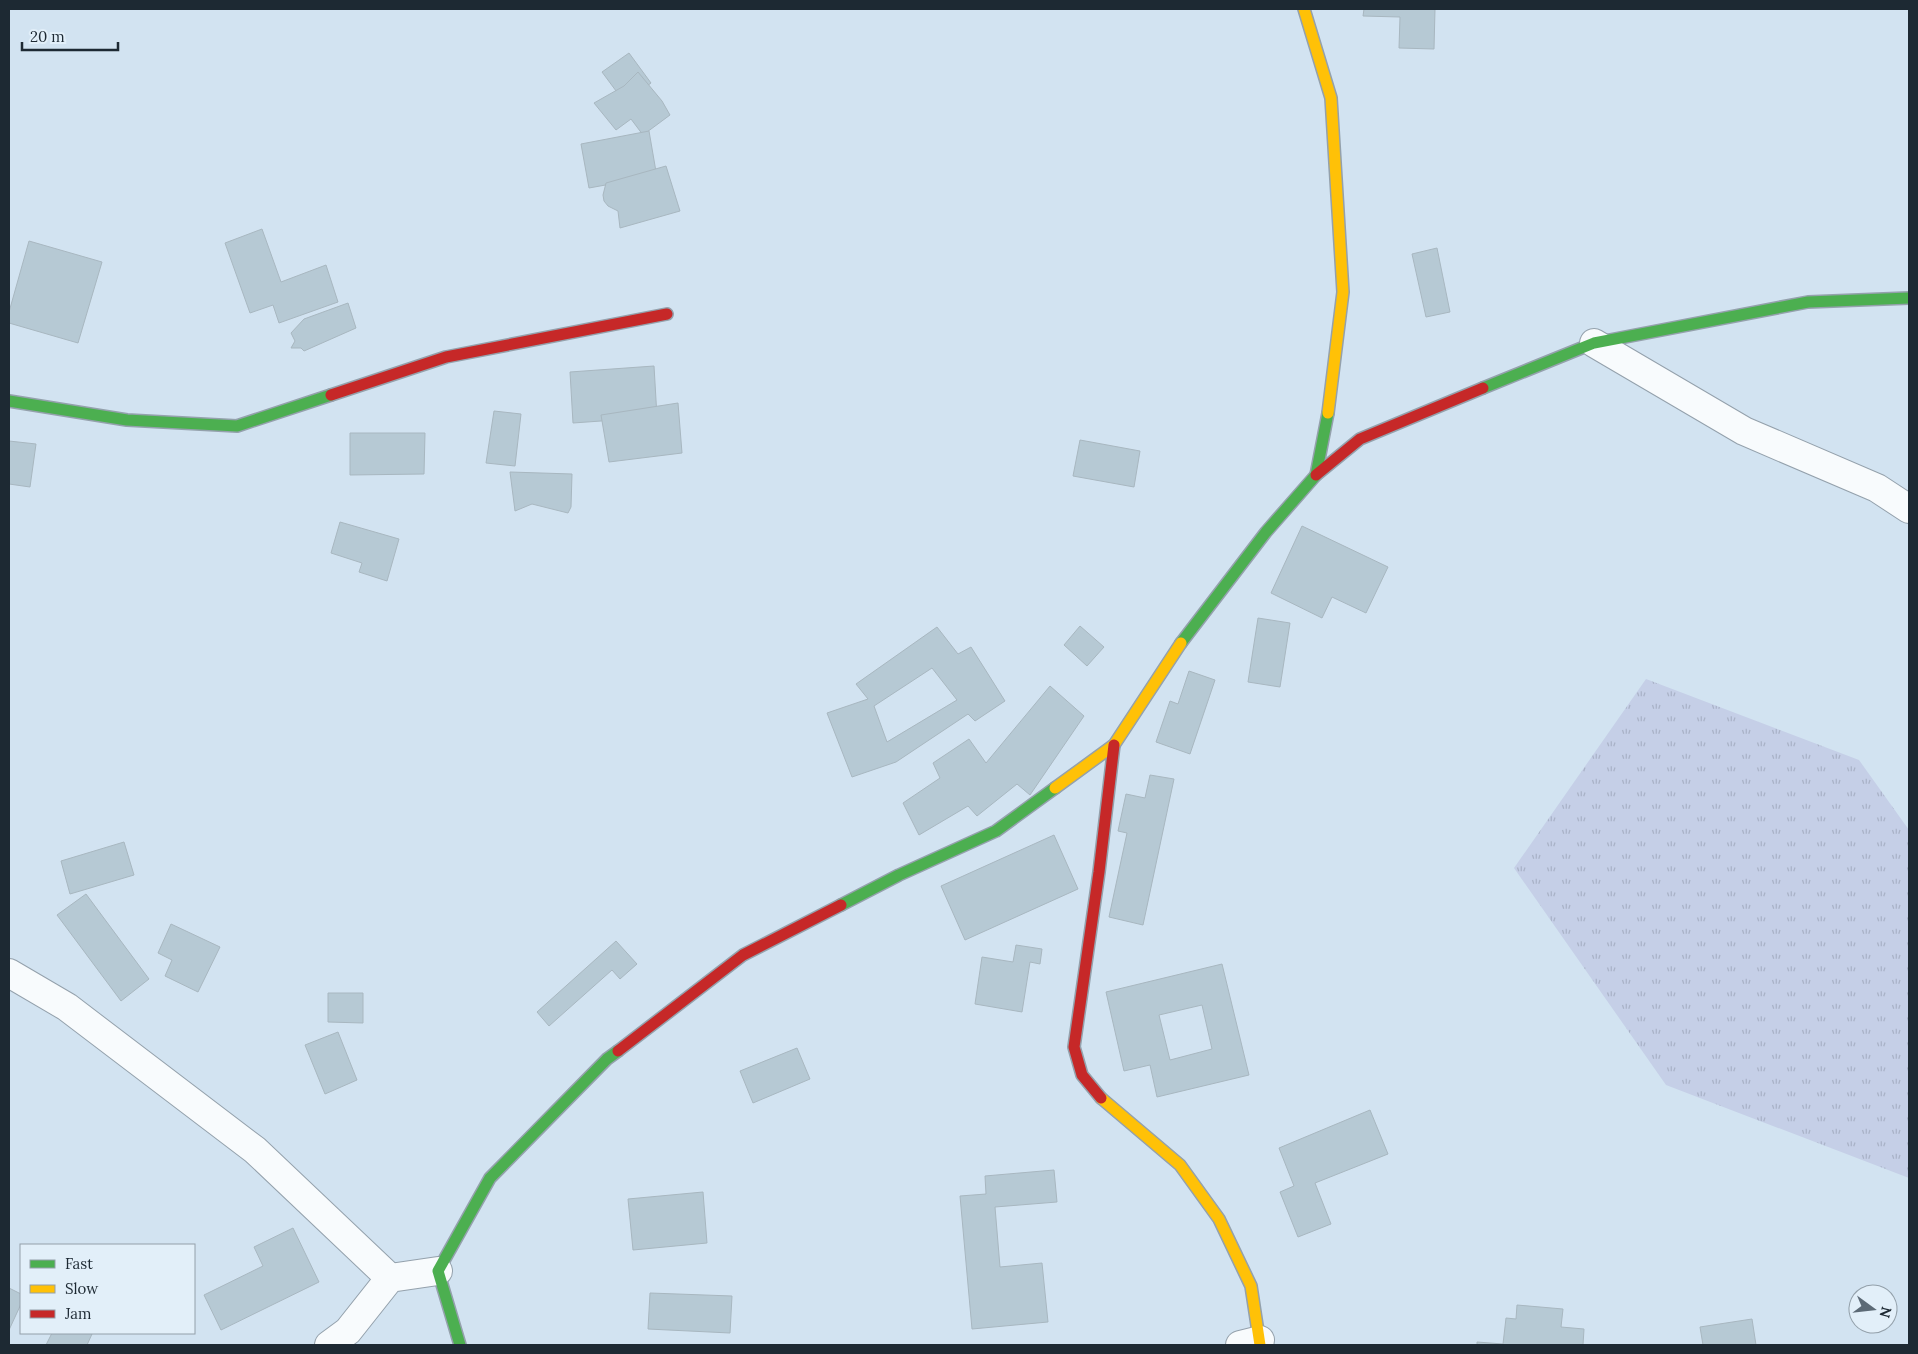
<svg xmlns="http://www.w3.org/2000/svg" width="1918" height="1354" viewBox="0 0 1918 1354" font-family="Lora,serif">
  <defs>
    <pattern id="grass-tufts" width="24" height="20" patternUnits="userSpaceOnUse" patternTransform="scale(1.25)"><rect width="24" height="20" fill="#c5cfe7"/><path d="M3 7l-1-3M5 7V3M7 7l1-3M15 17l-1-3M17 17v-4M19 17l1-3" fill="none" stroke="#a9b2c7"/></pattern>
  </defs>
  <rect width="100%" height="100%" fill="#d2e3f1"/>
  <!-- grass -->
  <path fill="url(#grass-tufts)" d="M1646,679L1859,760L1909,830V1178L1666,1085L1514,868Z"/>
  <!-- building -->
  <g fill="#b6c9d4" stroke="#a8b7c0" fill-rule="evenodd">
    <path d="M1364,9H1435L1434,49L1399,48L1400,17L1363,16Z"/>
    <path d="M629,53L651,83L625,103L602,72Z"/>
    <path d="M638,72L662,101L670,115L643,135L631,119L616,130L594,103L624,86Z"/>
    <path d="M649,131L659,189L635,193L633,180L589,188L581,144Z"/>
    <path d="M666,166L680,211L620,228L618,211L608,206L604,201L603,195L606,183Z"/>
    <path d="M262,229L281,282L326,265L338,302L279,323L273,305L250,313L225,243Z"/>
    <path d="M29,241L102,262L78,343L9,323V312Z"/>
    <path d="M1437,248L1450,312L1426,317L1412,254Z"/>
    <path d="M348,303L356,328L304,351L301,348H291L295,341L291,333L304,319Z"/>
    <path d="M654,366L657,417L573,423L570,372Z"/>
    <path d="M678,403L682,453L609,462L601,415Z"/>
    <path d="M494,411L521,414L515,466L486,463Z"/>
    <path d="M350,433H425L424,474L350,475Z"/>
    <path d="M1080,440L1140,451L1134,487L1073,476Z"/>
    <path d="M9,441L36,444L30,487L9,484Z"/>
    <path d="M510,472L572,474L571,507L568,513L532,504L515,511Z"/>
    <path d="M340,522L399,539L387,581L359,572L362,563L331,553Z"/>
    <path d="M1302,526L1388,567L1366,613L1332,597L1322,618L1271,593Z"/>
    <path d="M1258,618L1290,623L1280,687L1248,682Z"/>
    <path d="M1080,626L1104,647L1087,666L1064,645Z"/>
    <path d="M937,627L958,654L971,647L1005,701L975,721L968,714L896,762L852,777L827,713L868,699L856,684ZM932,668L957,700L887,742L874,706Z"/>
    <path d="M1189,671L1215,680L1190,754L1156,742L1170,701L1178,704Z"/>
    <path d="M1050,686L1084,716L1030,795L1017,784L977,816L968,806L919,835L903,803L940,778L933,763L969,739L986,763Z"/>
    <path d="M1150,775L1174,779L1143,925L1109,917L1127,833L1118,831L1126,794L1145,798Z"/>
    <path d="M1054,835L1078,889L965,940L941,886Z"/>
    <path d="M124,842L134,875L70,894L61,861Z"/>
    <path d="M86,894L149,979L121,1001L57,915Z"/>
    <path d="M171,924L220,947L198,992L165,976L172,960L158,953Z"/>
    <path d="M616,941L637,964L620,979L612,970L549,1026L537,1012Z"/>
    <path d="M1016,945L1042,949L1040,964L1030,962L1022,1012L975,1004L982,957L1013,962Z"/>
    <path d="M1222,964L1249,1075L1157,1097L1150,1065L1124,1071L1106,992ZM1202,1005L1212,1049L1170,1060L1159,1015Z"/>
    <path d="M328,993H363V1023L328,1022Z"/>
    <path d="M338,1032L357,1080L325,1094L305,1045Z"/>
    <path d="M797,1048L810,1079L753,1103L740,1071Z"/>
    <path d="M1370,1110L1388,1154L1315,1183L1331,1224L1298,1237L1280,1192L1294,1186L1279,1148Z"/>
    <path d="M1054,1170L1057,1202L995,1207L1000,1267L1042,1263L1048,1322L972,1329L960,1196L986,1194L985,1176Z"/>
    <path d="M703,1192L707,1243L633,1250L628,1199Z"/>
    <path d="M293,1228L319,1282L221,1330L204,1295L263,1266L254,1247Z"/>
    <path d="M9,1288L21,1294V1304L9,1330Z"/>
    <path d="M650,1293L732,1296L730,1333L648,1329Z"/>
    <path d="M1517,1305L1563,1309L1561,1327L1584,1329L1583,1345H1477V1342L1503,1344L1506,1318L1516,1319Z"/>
    <path d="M1752,1319L1756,1345H1703L1700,1327Z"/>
    <path d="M52,1333H89L92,1334L87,1345H46Z"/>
  </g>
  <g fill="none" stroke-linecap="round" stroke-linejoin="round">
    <defs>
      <g id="street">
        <path d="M1594,343L1744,431L1877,488L1909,509"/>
        <path d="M9,973L67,1007L255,1150L390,1278"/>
        <path d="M329,1345L348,1331L390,1278L438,1271"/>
        <path d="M1240,1345L1260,1340"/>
      </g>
      <g id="fast">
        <path d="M1483,388L1594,343L1808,302L1909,298"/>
        <path d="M9,401L127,420L237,426L331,395"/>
        <path d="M1181,643L1266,532L1316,475L1328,413"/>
        <path d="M841,905L899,875L996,831L1055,788"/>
        <path d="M460,1345L438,1271L490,1178L607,1059L618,1051"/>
      </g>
      <g id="slow">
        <path d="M1304,9L1331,98L1343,292L1328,413"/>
        <path d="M1055,788L1114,745L1181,643"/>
        <path d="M1101,1098L1180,1165L1219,1219L1251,1286L1260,1345"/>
      </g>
      <g id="jam">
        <path d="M331,395L446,357L667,314"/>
        <path d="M1316,475L1360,439L1483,388"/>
        <path d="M618,1051L743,955L841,905"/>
        <path d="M1101,1098L1082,1075L1074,1047L1099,872L1114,745"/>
      </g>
    </defs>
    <!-- street casing -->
    <use href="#street" stroke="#94a1ac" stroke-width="30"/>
    <!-- fast casing -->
    <use href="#fast" stroke="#94a1ac" stroke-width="14"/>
    <!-- slow casing -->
    <use href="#slow" stroke="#94a1ac" stroke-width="14"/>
    <!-- jam casing -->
    <use href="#jam" stroke="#94a1ac" stroke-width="14"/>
    <!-- street -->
    <use href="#street" stroke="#f8fbfd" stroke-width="28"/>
    <!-- fast -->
    <use href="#fast" stroke="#4caf50" stroke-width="11"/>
    <!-- slow -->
    <use href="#slow" stroke="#ffc107" stroke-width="11"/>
    <!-- jam -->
    <use href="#jam" stroke="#c62828" stroke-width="11"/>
  </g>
  <!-- border -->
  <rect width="1918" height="1354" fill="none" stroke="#1d2933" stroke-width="20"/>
  <!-- legend -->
  <rect x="20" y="1244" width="175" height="90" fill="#e2eff9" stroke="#93a0aa"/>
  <rect x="30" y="1260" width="25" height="8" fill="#4caf50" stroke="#93a0aa"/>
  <text x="65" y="1269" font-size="15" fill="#1d2933">Fast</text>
  <rect x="30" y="1285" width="25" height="8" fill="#ffc107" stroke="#93a0aa"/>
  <text x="65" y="1294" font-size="15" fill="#1d2933">Slow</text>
  <rect x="30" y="1310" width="25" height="8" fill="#c62828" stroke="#93a0aa"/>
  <text x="65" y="1319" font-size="15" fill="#1d2933">Jam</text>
  <!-- north arrow -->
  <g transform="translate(1873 1309) rotate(105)"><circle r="24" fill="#e2eff9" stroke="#93a0aa"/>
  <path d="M0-4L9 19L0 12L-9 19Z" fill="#5c6a76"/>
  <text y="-8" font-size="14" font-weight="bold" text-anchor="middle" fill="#1d2933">N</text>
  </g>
  <!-- scale -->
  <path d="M22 42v8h96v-8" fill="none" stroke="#1d2933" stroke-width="2.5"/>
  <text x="30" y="42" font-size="15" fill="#1d2933" stroke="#e2eff9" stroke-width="4" paint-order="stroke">20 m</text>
</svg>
